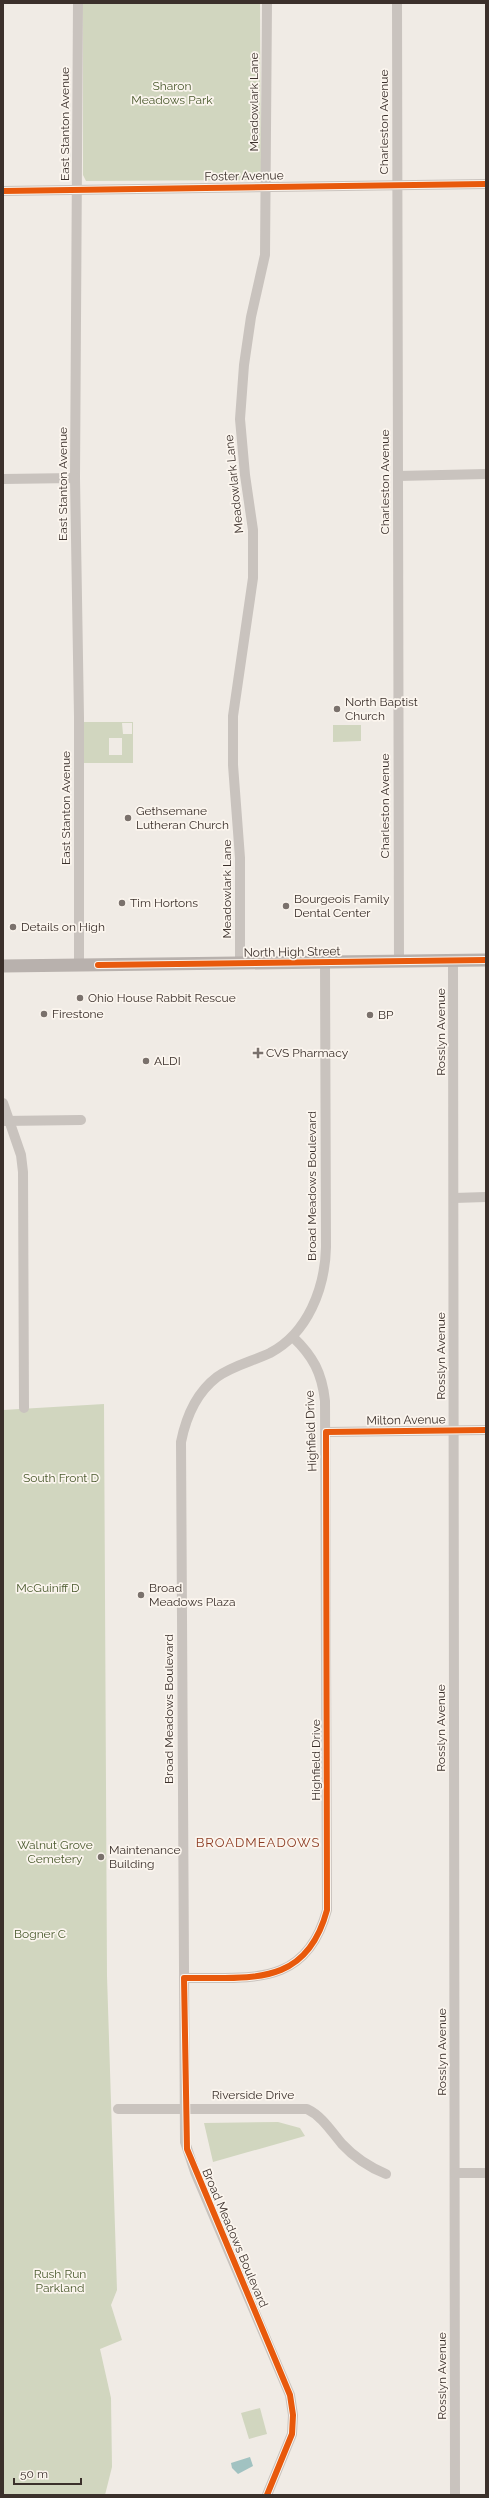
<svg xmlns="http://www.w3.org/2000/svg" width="489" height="2498" viewBox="0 0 489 2498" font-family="Raleway,sans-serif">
  <rect width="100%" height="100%" fill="#f0ebe5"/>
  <!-- green -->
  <g fill="#d1d6bf" fill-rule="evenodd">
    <path d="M83,3H260L261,175L257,180L86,181L83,175Z"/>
    <path d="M81,722H133V763H82ZM122,723H132V734H123ZM109,738H122V755H109Z"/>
    <path d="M333,725H361V741L333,742Z"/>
    <path d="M104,1404L107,1976L117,2290L111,2305L122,2340L100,2349L111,2398L112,2467L105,2495H3V1410Z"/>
    <path d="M278,2122L300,2128L305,2136L213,2162L204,2123Z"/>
    <path d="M260,2408L267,2434L249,2439L241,2413Z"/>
  </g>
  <!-- water -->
  <path fill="#a1c2c1" d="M250,2457L253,2466L238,2474L232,2468L231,2463Z"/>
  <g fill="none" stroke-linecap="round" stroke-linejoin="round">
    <!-- minor -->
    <g stroke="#c9c3be" stroke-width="10">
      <path d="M78,3L75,478L79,717V966"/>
      <path d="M397,3L399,961"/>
      <path d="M3,191L486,184"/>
      <path d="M398,476L486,474"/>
      <path d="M3,479L75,478"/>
      <path d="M453,960L455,2495"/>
      <path d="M240,963V858L233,765V716L253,578V530L245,475L240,419L244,365L251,317L265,255L267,3"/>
      <path d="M3,1103L21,1155L23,1172L24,1408"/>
      <path d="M3,1121L81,1120"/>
      <path d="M454,1198L486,1197"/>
      <path d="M326,1432L486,1430"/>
      <path d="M184,1978C250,1977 306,1988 327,1910L325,1401C322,1373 313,1356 293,1337"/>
      <path d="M118,2109H307C322,2116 331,2131 342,2144C354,2157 369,2167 386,2174"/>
      <path d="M455,2173H486"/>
      <path d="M267,2495L292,2434L293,2415L290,2395L195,2172L185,2142L181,1442C186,1417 196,1393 217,1377C232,1366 253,1361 270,1353C308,1333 325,1288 326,1247L325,962"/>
    </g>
    <!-- major -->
    <path stroke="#b8b1ad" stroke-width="13" d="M3,966L486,960"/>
    <defs>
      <g id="cycleway">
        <path d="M3,191L486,184"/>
        <path d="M98,965L486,960"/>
        <path d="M267,2495L292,2434L293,2415L290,2395L187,2149L184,1978C250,1977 306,1988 327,1910L326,1432L486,1430"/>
      </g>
    </defs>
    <!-- cycleway casing -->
    <use href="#cycleway" stroke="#fbf5ee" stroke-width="8"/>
    <!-- cycleway -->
    <use href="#cycleway" stroke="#e8590c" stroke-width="6"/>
  </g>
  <!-- markers -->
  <g fill="#7a716c" stroke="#fbf5ee" stroke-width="1.5">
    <circle cx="337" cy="709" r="4"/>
    <circle cx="128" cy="818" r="4"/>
    <circle cx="122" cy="903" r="4"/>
    <circle cx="286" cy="906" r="4"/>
    <circle cx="13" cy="927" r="4"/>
    <circle cx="80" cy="998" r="4"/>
    <circle cx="44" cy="1014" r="4"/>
    <circle cx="370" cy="1015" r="4"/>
    <path d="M256 1047h4v4h4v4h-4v4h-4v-4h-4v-4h4z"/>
    <circle cx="146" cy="1061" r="4"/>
    <circle cx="141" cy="1595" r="4"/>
    <circle cx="101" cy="1857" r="4"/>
  </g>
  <g text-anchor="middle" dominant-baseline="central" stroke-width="3.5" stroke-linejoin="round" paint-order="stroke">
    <!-- park labels -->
    <g font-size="12" fill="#4a5a2e" stroke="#fbf5ee">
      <text x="172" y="86">Sharon<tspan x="172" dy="14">Meadows Park</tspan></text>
      <text x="61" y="1478">South Front D</text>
      <text x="48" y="1588">McGuiniff D</text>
      <text x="55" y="1845">Walnut Grove<tspan x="55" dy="14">Cemetery</tspan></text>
      <text x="40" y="1934">Bogner C</text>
      <text x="60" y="2274">Rush Run<tspan x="60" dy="14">Parkland</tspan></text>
    </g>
    <!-- street labels -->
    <g font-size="12" fill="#3b302b" stroke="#fbf5ee">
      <text transform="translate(254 102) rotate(-90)">Meadowlark Lane</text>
      <text transform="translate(384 122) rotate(-90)">Charleston Avenue</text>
      <text transform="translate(65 124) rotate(-90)">East Stanton Avenue</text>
      <text transform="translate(244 176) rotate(-1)">Foster Avenue</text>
      <text transform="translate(385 482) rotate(-90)">Charleston Avenue</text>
      <text transform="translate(63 484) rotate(-90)">East Stanton Avenue</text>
      <text transform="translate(234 484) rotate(-96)">Meadowlark Lane</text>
      <text transform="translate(385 806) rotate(-90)">Charleston Avenue</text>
      <text transform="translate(66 808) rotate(-90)">East Stanton Avenue</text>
      <text transform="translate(227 889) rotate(-90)">Meadowlark Lane</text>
      <text transform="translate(292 952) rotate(-1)">North High Street</text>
      <text transform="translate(441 1032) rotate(-90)">Rosslyn Avenue</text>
      <text transform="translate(312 1186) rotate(-90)">Broad Meadows Boulevard</text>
      <text transform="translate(441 1356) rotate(-90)">Rosslyn Avenue</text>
      <text transform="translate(406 1420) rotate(-1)">Milton Avenue</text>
      <text transform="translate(311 1431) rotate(-92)">Highfield Drive</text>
      <text transform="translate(169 1709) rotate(-90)">Broad Meadows Boulevard</text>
      <text transform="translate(441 1728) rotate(-90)">Rosslyn Avenue</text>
      <text transform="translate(316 1760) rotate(-90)">Highfield Drive</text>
      <text transform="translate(442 2052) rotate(-90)">Rosslyn Avenue</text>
      <text x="253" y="2095">Riverside Drive</text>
      <text transform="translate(235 2238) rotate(67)">Broad Meadows Boulevard</text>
      <text transform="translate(442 2376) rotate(-90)">Rosslyn Avenue</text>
    </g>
    <!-- poi labels -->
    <g font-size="12" fill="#3b302b" stroke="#fbf5ee" text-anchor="start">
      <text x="345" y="702">North Baptist<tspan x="345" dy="14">Church</tspan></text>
      <text x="136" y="811">Gethsemane<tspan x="136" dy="14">Lutheran Church</tspan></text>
      <text x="294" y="899">Bourgeois Family<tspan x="294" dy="14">Dental Center</tspan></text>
      <text x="130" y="903">Tim Hortons</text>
      <text x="21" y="927">Details on High</text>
      <text x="88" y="998">Ohio House Rabbit Rescue</text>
      <text x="52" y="1014">Firestone</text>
      <text x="378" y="1015">BP</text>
      <text x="266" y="1053">CVS Pharmacy</text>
      <text x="154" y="1061">ALDI</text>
      <text x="149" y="1588">Broad<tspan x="149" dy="14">Meadows Plaza</tspan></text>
      <text x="109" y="1850">Maintenance<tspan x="109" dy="14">Building</tspan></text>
    </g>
    <!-- neighbourhood labels -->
    <g font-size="13" letter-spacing="1" fill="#8c3b22" stroke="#fbf5ee">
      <text x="258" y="1842">BROADMEADOWS</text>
    </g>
  </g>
  <!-- border -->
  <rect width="489" height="2498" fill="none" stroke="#3b302b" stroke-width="8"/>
  <!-- scale -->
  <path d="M14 2478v6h67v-6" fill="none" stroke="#3b302b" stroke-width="2"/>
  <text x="20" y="2478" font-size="12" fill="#3b302b" stroke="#fbf5ee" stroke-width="3" paint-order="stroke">50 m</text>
</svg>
